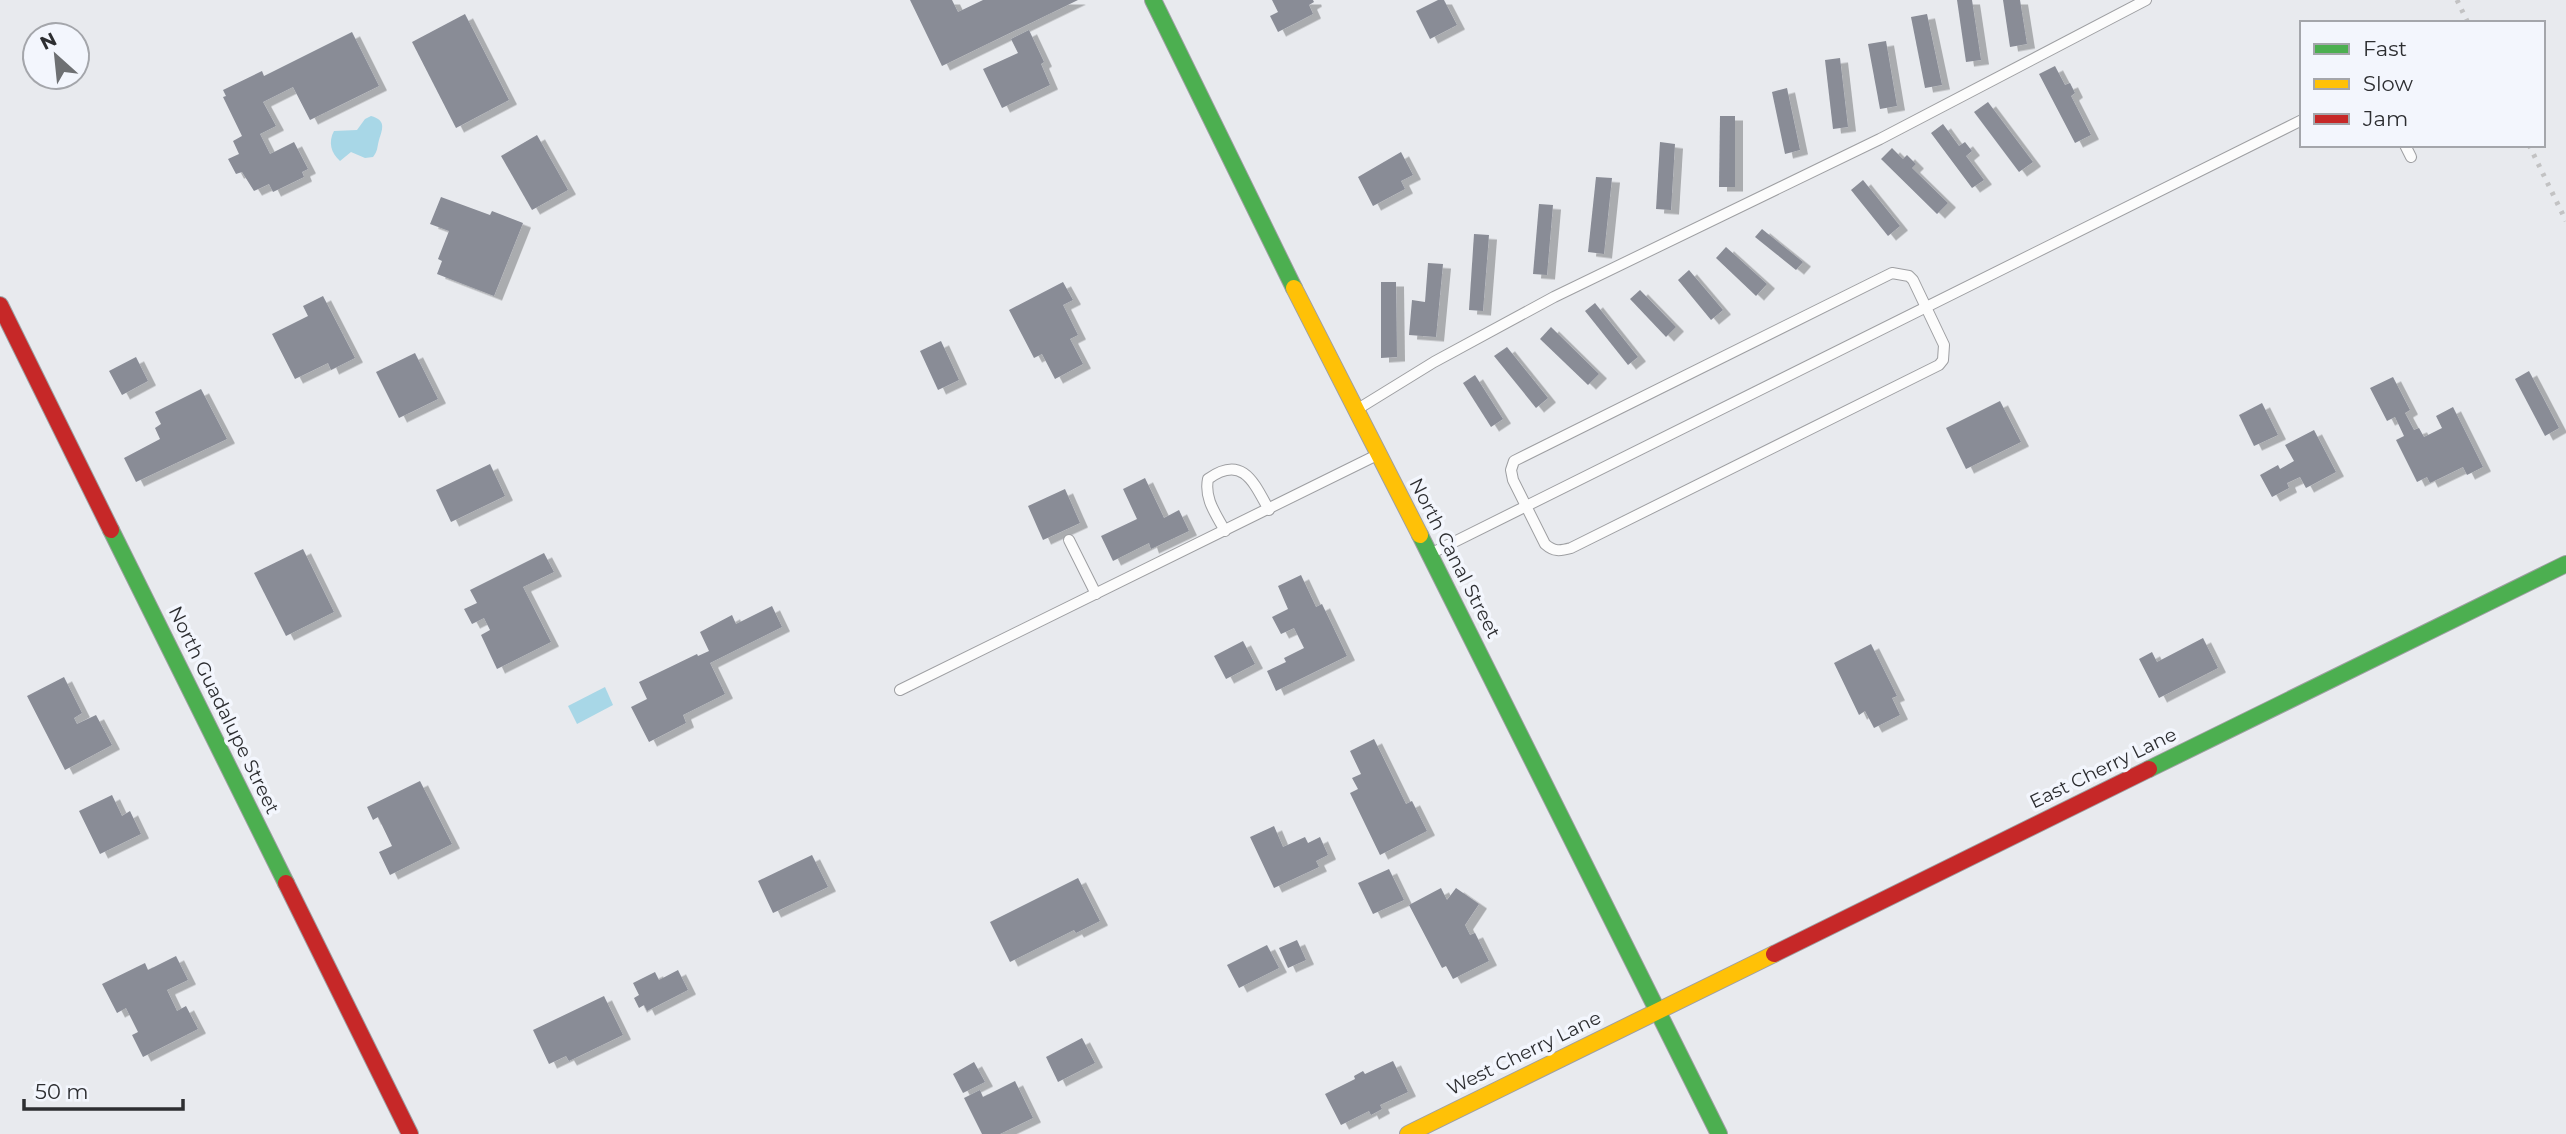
<svg xmlns="http://www.w3.org/2000/svg" width="2566" height="1134" viewBox="0 0 2566 1134" font-family="Montserrat,sans-serif">
  <defs>
    <filter id="shadow"><feDropShadow dx="8" dy="4.5" stdDeviation="0" flood-color="#0004"/></filter>
  </defs>
  <rect width="100%" height="100%" fill="#e8eaee"/>
  <!-- water -->
  <g fill="#a8d7e7">
    <path d="M371,116C386,120 383,128 379,140C377,147 378,151 373,157L365,158L351,152L340,161C331,153 328,142 334,131L357,130L365,119Z"/>
    <path d="M605,687L613,705L577,724L568,706Z"/>
  </g>
  <!-- building -->
  <g fill="#898c96" filter="url(#shadow)">
    <path d="M910,0H952L958,12L983,0H1078L942,66Z"/>
    <path d="M1272,0H1313L1314,2L1309,5L1313,14L1278,32L1270,16L1278,12Z"/>
    <path d="M1438,0H1444L1457,25L1430,39L1416,11Z"/>
    <path d="M1957,0H1972L1981,60L1966,62Z"/>
    <path d="M2003,0H2020L2027,44L2010,47Z"/>
    <path d="M465,14L509,100L456,128L412,42Z"/>
    <path d="M1927,14L1942,85L1925,88L1911,17Z"/>
    <path d="M1029,30L1044,62L1041,64L1050,85L1002,108L983,69L1018,53L1011,39Z"/>
    <path d="M352,32L379,86L310,120L293,87L263,102L276,126L260,134L270,154L294,142L308,169L302,172L304,177L273,192L269,184L254,191L242,172L236,174L228,159L239,154L233,141L242,136L223,97L226,96L223,90L262,71L264,76Z"/>
    <path d="M1886,41L1897,106L1880,109L1868,44Z"/>
    <path d="M1840,58L1848,127L1833,129L1825,60Z"/>
    <path d="M2055,66L2065,85L2070,83L2075,93L2071,96L2091,135L2075,143L2039,74Z"/>
    <path d="M1787,88L1800,150L1785,154L1772,92Z"/>
    <path d="M1988,102L2033,162L2019,172L1974,112Z"/>
    <path d="M1720,116H1735V187H1719Z"/>
    <path d="M1943,124L1959,146L1965,142L1972,151L1966,156L1984,180L1972,188L1931,133Z"/>
    <path d="M537,135L568,190L532,210L501,156Z"/>
    <path d="M1660,142L1675,144L1671,210L1656,209Z"/>
    <path d="M1892,148L1903,159L1907,155L1916,164L1912,168L1948,203L1937,214L1881,159Z"/>
    <path d="M1401,152L1413,175L1401,181L1405,189L1373,206L1358,177Z"/>
    <path d="M1596,177L1612,178L1604,254L1588,252Z"/>
    <path d="M1863,180L1900,226L1888,236L1851,190Z"/>
    <path d="M441,197L490,215L492,211L523,223L494,296L437,274L442,261L438,259L449,231L430,224Z"/>
    <path d="M1539,204L1553,205L1547,275L1533,274Z"/>
    <path d="M1762,229L1803,262L1796,270L1755,237Z"/>
    <path d="M1474,234L1489,235L1483,311L1469,310Z"/>
    <path d="M1726,247L1767,284L1756,296L1716,258Z"/>
    <path d="M1428,263L1443,264L1436,337L1409,335L1412,300L1425,302Z"/>
    <path d="M1689,270L1723,310L1711,320L1678,280Z"/>
    <path d="M1063,282L1073,300L1063,305L1078,335L1070,339L1083,364L1055,379L1042,354L1034,358L1009,310Z"/>
    <path d="M1381,282H1396L1397,357L1381,358Z"/>
    <path d="M1640,290L1676,327L1666,337L1630,299Z"/>
    <path d="M323,296L355,358L331,370L328,363L295,379L272,334L308,316L303,306Z"/>
    <path d="M1595,303L1638,357L1628,365L1585,311Z"/>
    <path d="M1551,327L1599,374L1588,385L1540,339Z"/>
    <path d="M941,341L959,380L938,390L920,351Z"/>
    <path d="M1507,347L1548,398L1536,408L1494,356Z"/>
    <path d="M415,353L438,399L399,418L376,372Z"/>
    <path d="M136,357L148,381L122,395L109,371Z"/>
    <path d="M2529,371L2559,428L2545,436L2515,379Z"/>
    <path d="M1475,375L1503,419L1491,427L1463,383Z"/>
    <path d="M2393,377L2410,410L2405,413L2414,430L2419,428L2424,437L2442,428L2436,416L2453,407L2483,467L2467,475L2463,467L2430,483L2427,477L2417,482L2396,440L2404,436L2395,417L2387,421L2370,388Z"/>
    <path d="M201,389L227,439L136,482L124,458L160,439L155,428L161,424L155,412Z"/>
    <path d="M2000,401L2021,442L1966,469L1946,428Z"/>
    <path d="M2262,403L2278,435L2254,446L2239,415Z"/>
    <path d="M2314,430L2336,472L2306,488L2300,477L2287,483L2289,488L2272,497L2260,475L2278,465L2280,469L2294,461L2285,445Z"/>
    <path d="M490,464L505,496L451,522L436,490Z"/>
    <path d="M1145,478L1164,518L1179,510L1189,531L1151,549L1149,543L1113,561L1101,536L1137,519L1123,489Z"/>
    <path d="M1065,489L1080,523L1043,540L1028,506Z"/>
    <path d="M303,549L334,612L286,636L254,573Z"/>
    <path d="M544,553L554,572L523,587L551,642L497,669L481,635L490,630L484,618L472,624L464,609L477,603L470,590Z"/>
    <path d="M1301,575L1316,607L1322,604L1347,656L1276,691L1267,671L1286,662L1284,658L1304,648L1294,628L1281,634L1272,617L1288,609L1278,586Z"/>
    <path d="M772,606L782,627L710,663L725,694L683,715L686,723L649,742L631,707L647,699L639,682L697,654L698,656L709,651L700,632L732,615L736,624Z"/>
    <path d="M2203,638L2218,668L2159,698L2139,659L2152,652L2157,662Z"/>
    <path d="M1243,641L1255,664L1226,679L1214,656Z"/>
    <path d="M1871,644L1897,696L1892,698L1900,715L1874,728L1865,711L1859,715L1834,663Z"/>
    <path d="M64,677L82,713L74,718L77,724L96,715L112,745L65,770L27,696Z"/>
    <path d="M1374,739L1406,804L1412,801L1427,831L1380,855L1350,793L1358,789L1352,778L1361,774L1350,751Z"/>
    <path d="M420,781L452,844L390,875L379,852L392,846L378,817L373,820L367,807Z"/>
    <path d="M112,795L122,816L130,811L141,834L100,854L79,811Z"/>
    <path d="M1274,826L1283,847L1305,837L1308,843L1320,837L1328,855L1316,861L1319,867L1274,888L1250,837Z"/>
    <path d="M812,855L828,887L773,913L758,881Z"/>
    <path d="M1389,869L1404,900L1373,914L1358,883Z"/>
    <path d="M1078,878L1100,921L1076,933L1074,930L1010,962L990,922Z"/>
    <path d="M1441,888L1447,900L1456,888L1479,904L1465,925L1470,935L1475,933L1489,961L1453,979L1446,966L1442,968L1409,905Z"/>
    <path d="M1297,940L1306,960L1288,968L1279,948Z"/>
    <path d="M1267,945L1279,968L1239,988L1227,965Z"/>
    <path d="M176,956L188,980L167,990L177,1011L186,1006L198,1029L143,1057L132,1035L138,1032L126,1008L117,1013L102,984L145,963L148,970Z"/>
    <path d="M678,970L688,990L647,1011L644,1005L639,1008L634,998L639,995L633,983L655,972L659,980Z"/>
    <path d="M604,996L623,1035L569,1061L566,1056L549,1064L533,1030Z"/>
    <path d="M1082,1038L1095,1063L1058,1082L1046,1057Z"/>
    <path d="M1393,1061L1408,1092L1380,1105L1382,1109L1371,1115L1369,1111L1341,1125L1325,1094L1355,1079L1354,1076L1363,1071L1365,1074Z"/>
    <path d="M974,1062L985,1082L963,1093L953,1074Z"/>
    <path d="M1015,1081L1033,1118L1000,1134H982L964,1098L980,1090L983,1097Z"/>
  </g>
  <g fill="none" stroke-linecap="round" stroke-linejoin="round">
    <defs>
      <g id="lane">
        <path d="M2405,145L2411,157"/>
        <path d="M1892,273L1909,276L1913,280L1944,345L1943,360L1939,365L1571,548C1560,551 1554,552 1545,544L1513,480L1511,470L1514,461Z"/>
        <path d="M1361,407L1434,362L1554,297L1880,139L2146,0"/>
        <path d="M1225,531C1216,514 1204,499 1208,479C1243,454 1254,483 1269,510"/>
        <path d="M1069,540L1096,594"/>
        <path d="M1434,552L2302,120"/>
        <path d="M900,690L1377,455"/>
      </g>
      <g id="fast">
        <path d="M1153,0L1294,288"/>
        <path d="M111,530L286,883"/>
        <path d="M1420,535L1719,1134"/>
        <path d="M2149,769L2566,564"/>
      </g>
      <g id="slow">
        <path d="M1294,288L1420,535"/>
        <path d="M1408,1134L1774,954"/>
      </g>
      <g id="jam">
        <path d="M0,305L111,530"/>
        <path d="M286,883L410,1134"/>
        <path d="M1774,954L2149,769"/>
      </g>
    </defs>
    <!-- lane casing -->
    <use href="#lane" stroke="#9e9fa2" stroke-width="12"/>
    <!-- fast casing -->
    <use href="#fast" stroke="#9e9fa2" stroke-width="18"/>
    <!-- slow casing -->
    <use href="#slow" stroke="#9e9fa2" stroke-width="18"/>
    <!-- jam casing -->
    <use href="#jam" stroke="#9e9fa2" stroke-width="18"/>
    <!-- lane -->
    <use href="#lane" stroke="#fcfcfc" stroke-width="10"/>
    <!-- fast -->
    <use href="#fast" stroke="#4caf50" stroke-width="16"/>
    <!-- slow -->
    <use href="#slow" stroke="#ffc107" stroke-width="16"/>
    <!-- jam -->
    <use href="#jam" stroke="#c62828" stroke-width="16"/>
    <!-- rail -->
    <g stroke="#c2c2c3" stroke-width="5" stroke-dasharray="3.5 7" stroke-linecap="butt">
      <path d="M2457,0L2468,23"/>
      <path d="M2529,145L2566,221"/>
    </g>
  </g>
  <g text-anchor="middle" dominant-baseline="central" stroke-width="7" stroke-linejoin="round" paint-order="stroke">
    <!-- street labels -->
    <g font-size="19" fill="#2d2e31" stroke="#f3f6fd">
      <text transform="translate(1455 558) rotate(63)">North Canal Street</text>
      <text transform="translate(224 710) rotate(64)">North Guadalupe Street</text>
      <text transform="translate(2103 768) rotate(-26)">East Cherry Lane</text>
      <text transform="translate(1524 1053) rotate(-26)">West Cherry Lane</text>
    </g>
  </g>
  <!-- legend -->
  <rect x="2300" y="21" width="245" height="126" fill="#f3f6fd" stroke="#a4a6ab" stroke-width="2"/>
  <rect x="2314" y="44" width="35" height="10" fill="#4caf50" stroke="#a4a6ab" stroke-width="2"/>
  <text x="2363" y="56" font-size="21" fill="#2d2e31">Fast</text>
  <rect x="2314" y="79" width="35" height="10" fill="#ffc107" stroke="#a4a6ab" stroke-width="2"/>
  <text x="2363" y="91" font-size="21" fill="#2d2e31">Slow</text>
  <rect x="2314" y="114" width="35" height="10" fill="#c62828" stroke="#a4a6ab" stroke-width="2"/>
  <text x="2363" y="126" font-size="21" fill="#2d2e31">Jam</text>
  <!-- north arrow -->
  <g transform="translate(56 56) rotate(333)"><circle r="33" fill="#f3f6fd" stroke="#a4a6ab" stroke-width="2"/>
  <path d="M0-5L12 26L0 18L-12 26Z" fill="#6e7073"/>
  <text y="-10" font-size="19" font-weight="bold" text-anchor="middle" fill="#2d2e31">N</text>
  </g>
  <!-- scale -->
  <path d="M24 1099v10h159v-10" fill="none" stroke="#2d2e31" stroke-width="3.5"/>
  <text x="35" y="1099" font-size="21" fill="#2d2e31" stroke="#f3f6fd" stroke-width="5" paint-order="stroke">50 m</text>
</svg>
